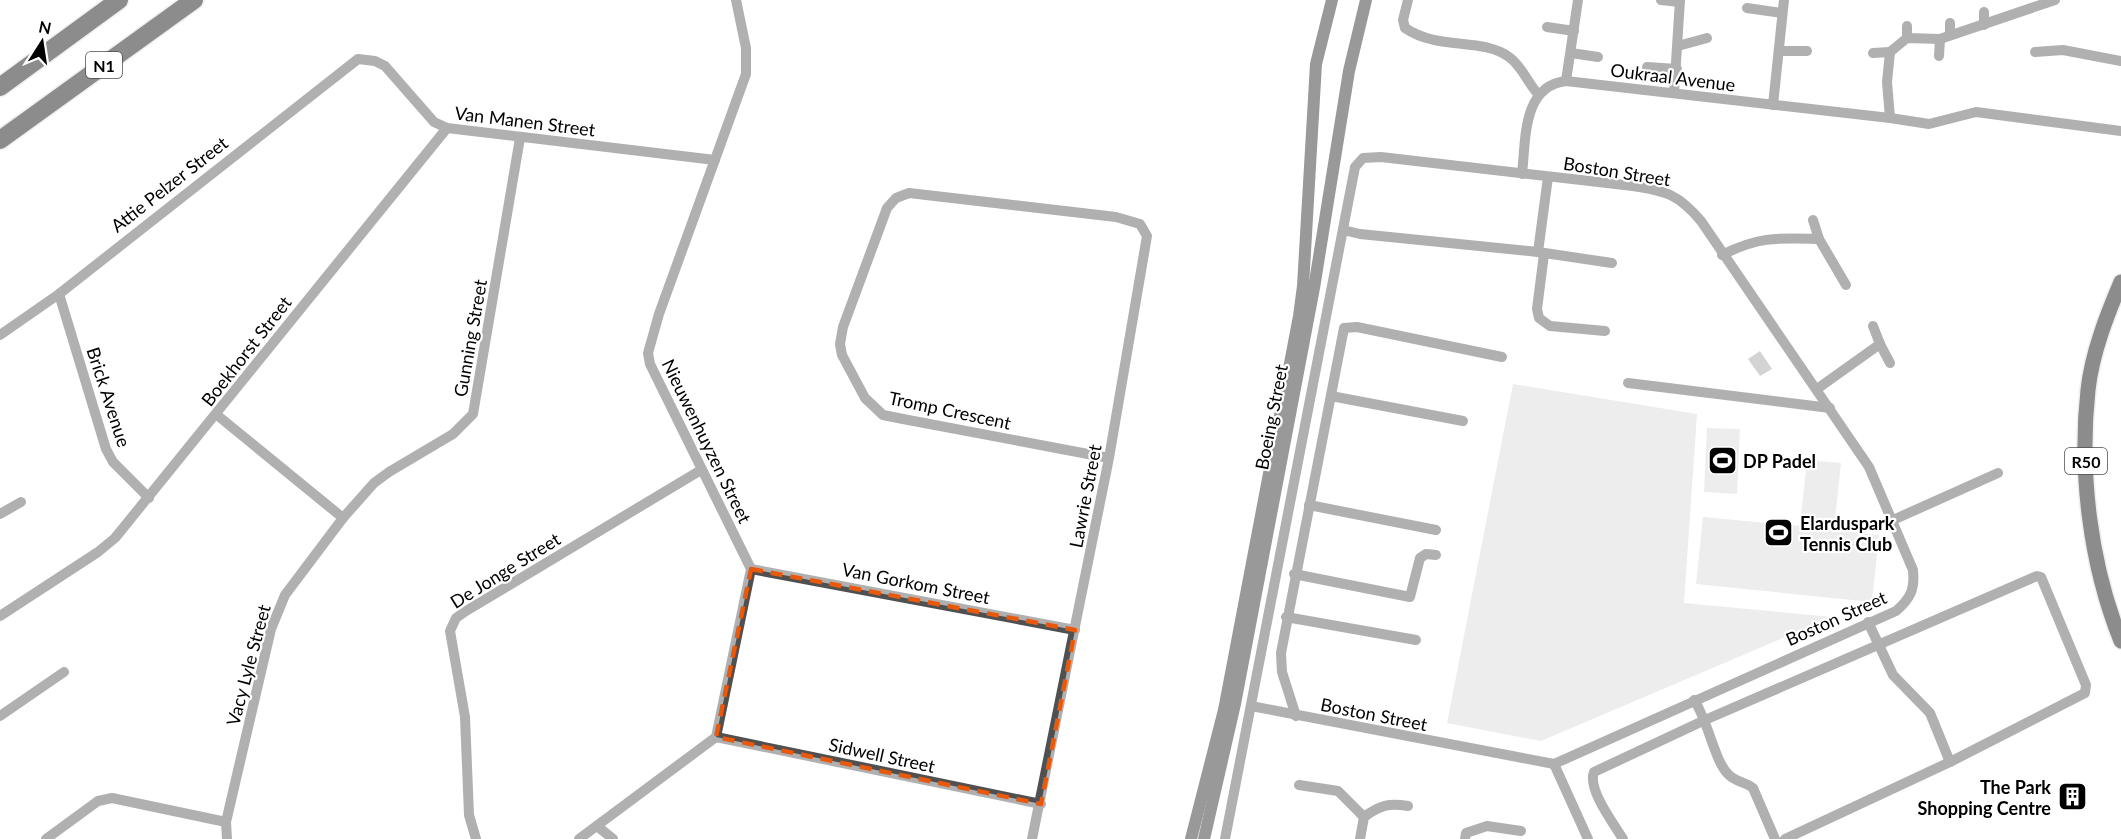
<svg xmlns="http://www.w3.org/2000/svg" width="2121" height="839" viewBox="0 0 2121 839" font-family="Lato,sans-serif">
  <rect width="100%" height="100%" fill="#fff"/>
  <!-- green -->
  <g fill="#d7d7d7">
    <path d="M1513,384L1697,414L1684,603L1832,617L1541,741L1447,723Z"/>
    <path d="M1707,428L1740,429L1737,494L1704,492Z"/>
    <path d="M1807,460L1841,463L1834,530L1879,535L1872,602L1696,584L1703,517L1800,526Z"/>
  </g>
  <!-- water -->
  <path fill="#9e9e9e" d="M1760,351L1772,369L1760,376L1748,359Z"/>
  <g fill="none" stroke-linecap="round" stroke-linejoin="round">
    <defs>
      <path id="primary" d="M2121,282C2107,315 2092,353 2088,390C2079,472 2090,564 2121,641"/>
      <g id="highway">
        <path d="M0,87L119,0"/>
        <path d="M0,140L194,0"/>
      </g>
    </defs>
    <!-- primary casing -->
    <use href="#primary" stroke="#dbdbdb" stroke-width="18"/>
    <!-- highway casing -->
    <use href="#highway" stroke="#dbdbdb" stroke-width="21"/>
    <!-- street -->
    <g stroke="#505050" stroke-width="10">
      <path d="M1408,0L1403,20L1405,28C1439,51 1481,37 1509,57C1522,66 1527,82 1538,94"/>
      <path d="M1661,0L1680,2"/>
      <path d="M1747,8L1782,13"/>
      <path d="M1984,25V12"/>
      <path d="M1547,27L1574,31"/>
      <path d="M1950,35V23"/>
      <path d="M1907,38V26"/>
      <path d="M1678,46L1707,38"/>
      <path d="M1779,51H1807"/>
      <path d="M2035,52L2063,50L2121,61"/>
      <path d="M1571,53L1598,57"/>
      <path d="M1873,53L1890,52"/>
      <path d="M1939,56L1940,39"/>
      <path d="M1647,67L1677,69"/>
      <path d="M1566,81L1578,0"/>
      <path d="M1674,93L1680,0"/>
      <path d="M1773,105L1784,0"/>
      <path d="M1890,118L1887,82L1890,52L1907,38L1940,39L2055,0"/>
      <path d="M1522,174C1526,140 1522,86 1566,81L1890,118L1929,124L1976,112L2121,131"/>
      <path d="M1548,177L1538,252L1612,263"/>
      <path d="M1813,220L1819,239L1846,285"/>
      <path d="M1343,230L1360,234L1538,252"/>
      <path d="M1544,254L1537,309L1539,318L1550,326L1605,331"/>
      <path d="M1722,255C1759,236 1779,238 1819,239"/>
      <path d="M59,294L106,449L113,462L149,498"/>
      <path d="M0,335L59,294L358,59L375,61L385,66L434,122L447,128L715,160"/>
      <path d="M1880,344L1890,363"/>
      <path d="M1628,383L1830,408"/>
      <path d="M1817,389L1880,344L1873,326"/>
      <path d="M1331,396L1463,421"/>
      <path d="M217,415L343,518"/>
      <path d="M1309,505L1436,530"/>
      <path d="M0,514L21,502"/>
      <path d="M1893,520L1998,473"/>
      <path d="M751,569L1075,630"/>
      <path d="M1294,574L1410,597L1420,558L1426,554L1436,555"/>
      <path d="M0,616L98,552L115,538L447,128"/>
      <path d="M1286,617L1416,640"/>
      <path d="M1868,622L1893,675L1930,713L1950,762"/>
      <path d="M1694,700C1708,720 1714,760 1728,774C1735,782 1746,782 1753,788L1775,839"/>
      <path d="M0,716L64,672"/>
      <path d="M1296,716L1282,672L1281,653L1344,328L1357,327L1502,357"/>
      <path d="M716,737L1041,804"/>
      <path d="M1554,764L1588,839"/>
      <path d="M1299,785L1338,791L1364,817"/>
      <path d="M597,826L613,839"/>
      <path d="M46,839L98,801L112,798L226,822"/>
      <path d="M227,839L226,822L271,629L285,595L343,518L374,483L389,472L453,434L473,414L520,138"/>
      <path d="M476,839L469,815L465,717L450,631L456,618L466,611L701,470"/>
      <path d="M579,839L716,737L751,569L650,364L648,353L659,314L746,74V48L736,0"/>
      <path d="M1032,839L1109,458L1147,236L1140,224L1116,217L909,193L896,198L887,208L843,327L840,344L842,355L865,398L883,415L903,419L1109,458"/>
      <path d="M1225,839L1355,167L1363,158L1381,157L1633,186C1667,191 1679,195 1701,221L1869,467L1913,570C1915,590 1910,599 1896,611L1554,764L1251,706"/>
      <path d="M1360,839L1364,817C1380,805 1389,803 1408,806"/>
      <path d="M1465,839L1466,833L1487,826L1521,831"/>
      <path d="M1623,839C1614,824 1587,789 1594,772L1705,720L2037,576L2041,577L2086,685L2085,693L1950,762L1785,839"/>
    </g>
    <!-- secondary -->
    <g stroke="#1d1d1d" stroke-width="12">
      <path d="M1191,839L1224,710L1299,316L1303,286L1316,64L1332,0"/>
      <path d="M1204,839L1235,704L1314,288L1349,71L1366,0"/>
    </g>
    <!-- primary -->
    <use href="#primary" stroke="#000" stroke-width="15"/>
    <!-- highway -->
    <use href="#highway" stroke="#000" stroke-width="18"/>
  </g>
  <!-- marked area -->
  <path d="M0 0H2121V839H0ZM751,569L1075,630L1041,804L716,737Z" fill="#fff" fill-opacity=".55" fill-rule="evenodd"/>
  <path fill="none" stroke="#e8590c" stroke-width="4.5" stroke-dasharray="12 8" stroke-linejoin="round" d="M751,569L1075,630L1041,804L716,737Z"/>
  <!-- icons -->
  <defs>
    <symbol id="stadium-square" viewBox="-11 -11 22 22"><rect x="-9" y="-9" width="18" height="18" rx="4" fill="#000" stroke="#fff"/><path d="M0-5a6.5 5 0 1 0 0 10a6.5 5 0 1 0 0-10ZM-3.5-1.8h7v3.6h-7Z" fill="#fff"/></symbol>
    <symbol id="building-square" viewBox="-11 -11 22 22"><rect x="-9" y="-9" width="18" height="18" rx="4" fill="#000" stroke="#fff"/><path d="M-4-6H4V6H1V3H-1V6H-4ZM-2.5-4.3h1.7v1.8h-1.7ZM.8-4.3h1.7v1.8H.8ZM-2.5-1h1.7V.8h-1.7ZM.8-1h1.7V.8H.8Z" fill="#fff"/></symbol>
  </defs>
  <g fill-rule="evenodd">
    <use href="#stadium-square" x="1706" y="444" width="33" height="33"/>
    <use href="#stadium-square" x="1762" y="516" width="33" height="33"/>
    <use href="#building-square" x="2056" y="780" width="33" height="33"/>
  </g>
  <g text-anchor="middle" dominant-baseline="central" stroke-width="4.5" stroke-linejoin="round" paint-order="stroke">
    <!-- shield labels -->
    <g fill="#fff" stroke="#4c4c4c" stroke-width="1.5">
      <rect x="86" y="52" width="36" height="26" rx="4.5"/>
      <rect x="2065" y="448" width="42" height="26" rx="4.5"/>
    </g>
    <g font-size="16" font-weight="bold" fill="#000">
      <text x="104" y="65">N1</text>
      <text x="2086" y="461">R50</text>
    </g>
    <!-- street labels -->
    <g font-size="18" fill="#000" stroke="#fff">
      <text transform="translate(1673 77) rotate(7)">Oukraal Avenue</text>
      <text transform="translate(525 121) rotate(7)">Van Manen Street</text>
      <text transform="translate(1617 171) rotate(9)">Boston Street</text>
      <text transform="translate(169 184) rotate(-38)">Attie Pelzer Street</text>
      <text transform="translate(470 338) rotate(-80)">Gunning Street</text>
      <text transform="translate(246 351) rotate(-52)">Boekhorst Street</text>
      <text transform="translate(109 397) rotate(72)">Brick Avenue</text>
      <text transform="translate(950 410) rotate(12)">Tromp Crescent</text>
      <text transform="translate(1271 417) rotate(-79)">Boeing Street</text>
      <text transform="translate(707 441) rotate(64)">Nieuwenhuyzen Street</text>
      <text transform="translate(1085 496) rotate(-79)">Lawrie Street</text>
      <text transform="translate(505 570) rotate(-32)">De Jonge Street</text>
      <text transform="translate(916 583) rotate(11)">Van Gorkom Street</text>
      <text transform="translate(1836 618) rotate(-24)">Boston Street</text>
      <text transform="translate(248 665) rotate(-75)">Vacy Lyle Street</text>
      <text transform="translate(1374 714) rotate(11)">Boston Street</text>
      <text transform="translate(882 755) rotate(12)">Sidwell Street</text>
    </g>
    <!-- poi labels -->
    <g font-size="18" font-weight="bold" fill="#000" stroke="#fff" text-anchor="start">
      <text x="1743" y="461">DP Padel</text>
      <text x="1800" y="523">Elarduspark<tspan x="1800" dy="21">Tennis Club</tspan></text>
      <text x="2051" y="787" text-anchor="end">The Park<tspan x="2051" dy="21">Shopping Centre</tspan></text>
    </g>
  </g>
  <!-- north arrow -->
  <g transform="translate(42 42) rotate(12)" stroke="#ffffff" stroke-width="4.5" paint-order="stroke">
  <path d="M0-4.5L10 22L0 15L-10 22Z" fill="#000000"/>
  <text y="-9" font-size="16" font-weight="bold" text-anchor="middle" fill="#000000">N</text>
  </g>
</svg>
